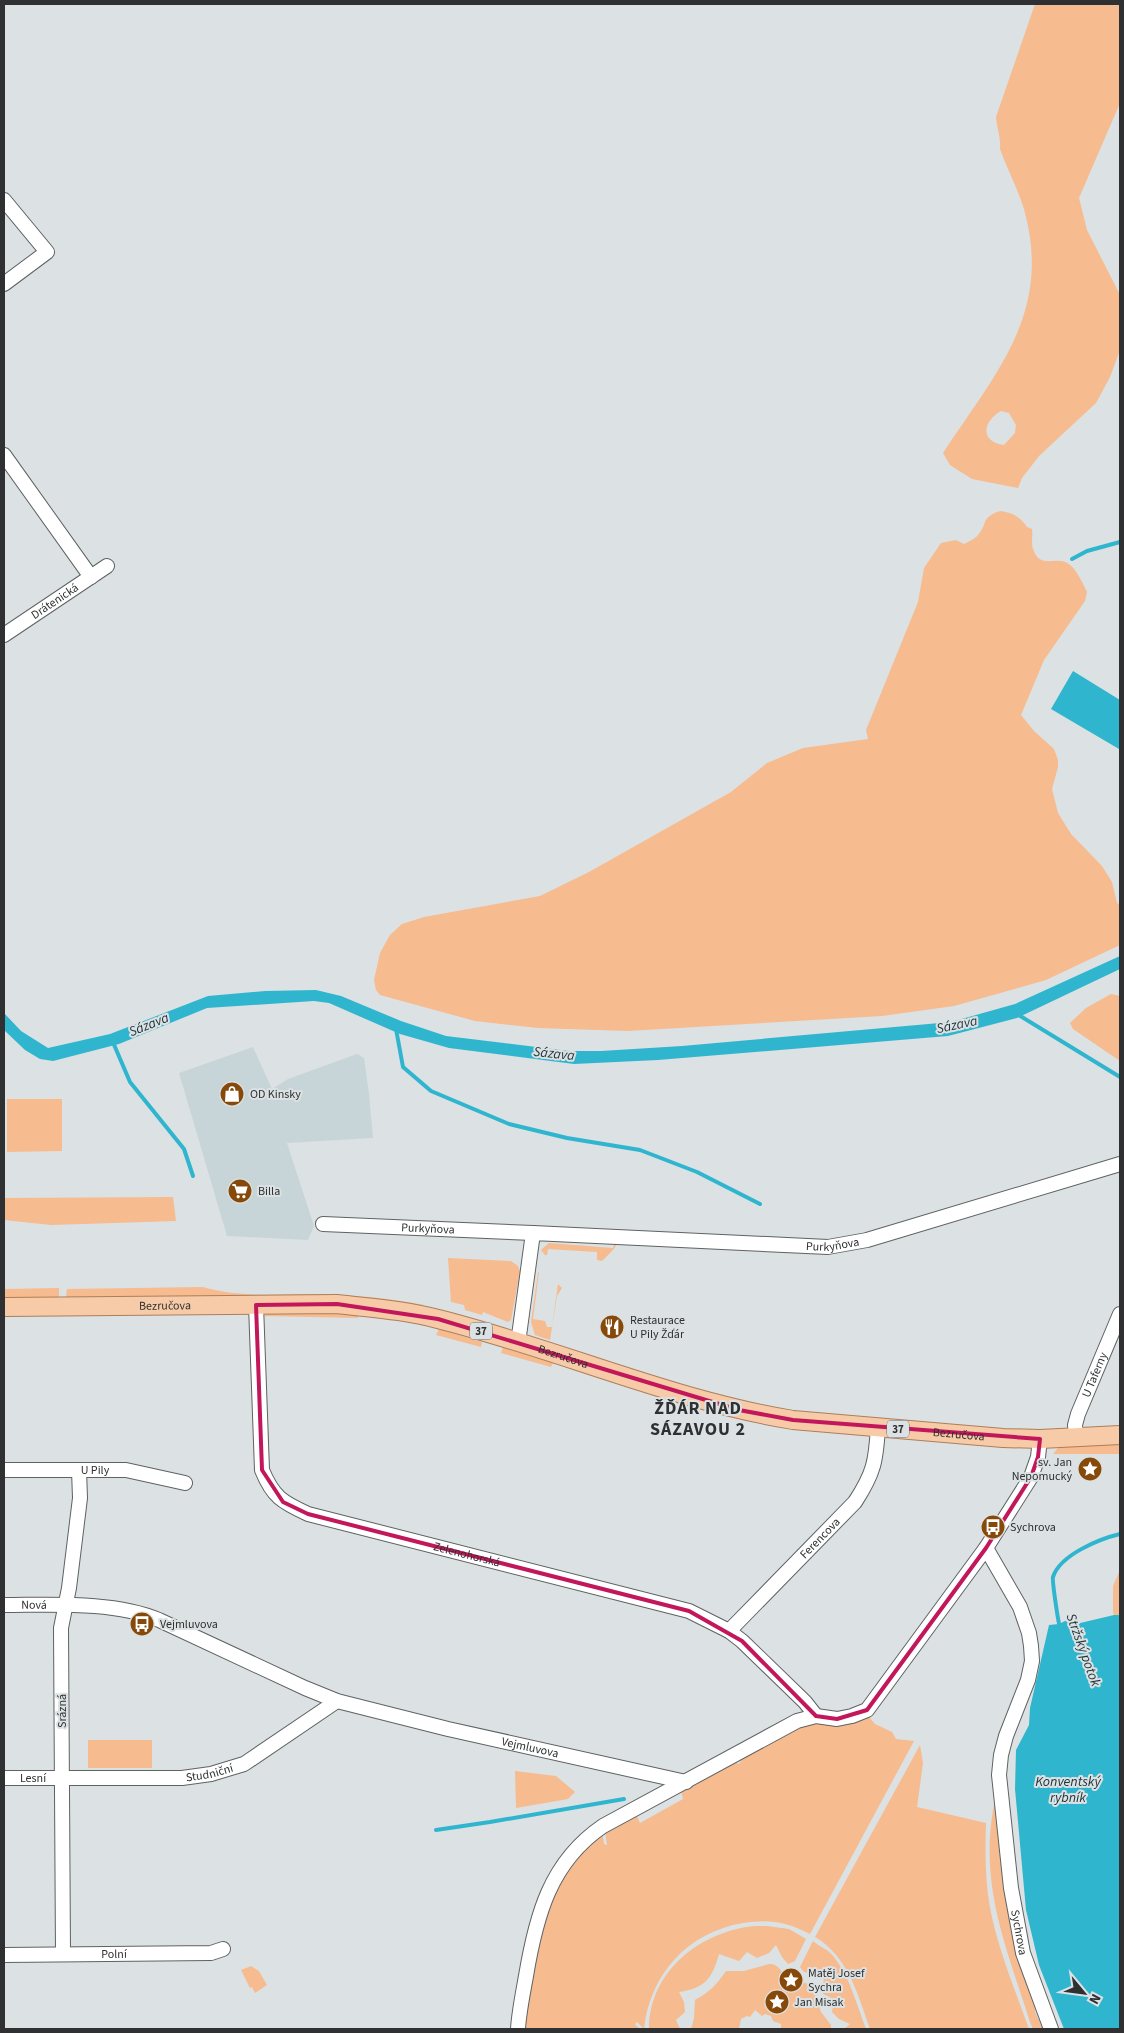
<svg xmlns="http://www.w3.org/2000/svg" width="1124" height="2033" viewBox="0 0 1124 2033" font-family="'Source Sans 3',sans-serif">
  <rect width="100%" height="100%" fill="#dce1e3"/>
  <!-- built -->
  <path fill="#c7d5d8" d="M253,1047L272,1089L288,1079L357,1054L364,1058L369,1094L373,1138L287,1143L314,1226L308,1240L227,1236L179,1073Z"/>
  <!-- green -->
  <g fill="#f6bb8f" fill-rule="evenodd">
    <path d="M1035,4H1120V103L1079,198L1087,230L1120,295V350L1110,377L1096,403L1039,456L1022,478L1018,488L972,479L950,465L943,453C996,372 1053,313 1024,209C1018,189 1007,169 1000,149C1001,138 997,128 996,117ZM1001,411L1009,413L1016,425L1015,433L1004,445C979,442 983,421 1001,411Z"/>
    <path d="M1000,511C1011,512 1021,517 1027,527L1032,529C1033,535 1031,543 1033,549C1040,571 1057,554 1070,565C1077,570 1083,584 1087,592L1085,601L1044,660L1021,715L1034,731L1054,749L1058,760V767L1052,789L1058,813L1071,834L1102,866L1112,882L1117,903L1120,905V945L1046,980L954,1006L882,1016L628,1031L538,1028L475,1021L380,995L376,990L374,980L380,953L390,935L402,924L424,917L540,896L589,872L731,792L767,763L803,748L868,739L866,730L918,602L924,568L941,543L956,540L964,544C968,542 975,539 978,535C988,524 980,518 1000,511Z"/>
    <path d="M1111,994L1120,996V1061L1073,1029L1070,1023L1086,1008Z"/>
    <path d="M7,1099H62V1151L7,1152Z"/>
    <path d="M173,1197L176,1221L51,1225L4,1220V1198Z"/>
    <path d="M549,1243L613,1248L614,1244H617L613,1250L602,1261L597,1260V1252L548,1249L547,1255H545L541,1250Z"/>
    <path d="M448,1258L511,1261L518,1266L520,1271L511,1320L508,1322L483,1312L482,1315L465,1310L464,1305L451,1302Z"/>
    <path d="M539,1272L533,1319L545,1321L547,1327H552L558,1284L562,1288L557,1296L550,1340L535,1335L531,1322L538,1273Z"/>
    <path d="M203,1287C240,1298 279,1294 317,1294C353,1295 389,1298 424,1305H399L306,1296L66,1297L67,1289Z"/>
    <path d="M59,1288V1297H4V1289Z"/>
    <path d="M268,1312H326L358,1314V1318L264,1316Z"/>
    <path d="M439,1329L482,1342L481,1347L436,1335Z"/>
    <path d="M503,1347L553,1363L551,1367L501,1353Z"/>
    <path d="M1120,1443V1454H1053L1058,1448L1062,1447Z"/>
    <path d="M1120,1570V1615H1114L1113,1612V1586Z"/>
    <path d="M868,1716L875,1724L892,1732L896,1739L914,1741L810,1934C802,1930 793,1926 785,1924C772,1920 756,1921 743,1923C688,1932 650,1974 644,2029L637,2022L635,2024L640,2029H523C530,1979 535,1918 563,1874C574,1859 589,1845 602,1831L604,1844L607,1845L605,1831L636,1814L640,1823L683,1799L681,1791L732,1761L739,1764L741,1761L736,1759L795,1728L817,1723H834Z"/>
    <rect x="88" y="1740" width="64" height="28"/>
    <path d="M920,1745L923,1763L917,1807L986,1823C985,1851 985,1880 990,1908C998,1949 1015,1990 1029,2029H870C858,1995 848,1956 815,1937Z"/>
    <path d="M515,1771L556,1776L575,1792L568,1799L516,1808Z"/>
    <path d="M998,1787L1000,1854L1036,2002L1035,2012L1043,2029H1033L1030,2022C1004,1940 975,1876 998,1787Z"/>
    <path d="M755,1926H767L789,1929L806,1939L795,1961L788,1964L782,1957L776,1945L769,1953L757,1958L747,1952L739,1961L719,1954C712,1979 705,1988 679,1992L684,2002L685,2012L676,2020L680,2029H649C649,1971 701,1931 755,1926Z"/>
    <path d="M813,1941C819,1947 827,1948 834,1957C850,1977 857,2006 866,2029H844L850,2024L839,2019L832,2012L834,1999L823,1994L824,1972L814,1974L804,1972L800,1967Z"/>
    <path d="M769,1964C777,1963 780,1970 785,1975C793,1981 803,1981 812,1986L821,2012L831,2025V2029H781V2024L773,2021L771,2016L765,2014L762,2016L755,2010L750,2017L747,2016L741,2019L739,2029H691L694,2018L695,2000C711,1991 716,1985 726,1971H744Z"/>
    <path d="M251,1966L259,1971L267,1985L255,1993L252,1987L250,1988L241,1970Z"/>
  </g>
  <!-- water -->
  <g fill="#30b5cf">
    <path d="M1073,671L1120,700L1119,749L1051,709Z"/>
    <path d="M1120,956V969L1017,1018L948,1036L658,1060L574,1064L449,1048L400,1034L329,1003L314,1001L207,1008L119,1044L53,1061L40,1059L25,1050L4,1030V1013L21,1031L48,1048L110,1034L208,996L265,991L316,990L341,996L401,1021L446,1036L569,1051H601L682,1046L951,1022L1015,1004Z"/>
    <path d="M1114,1615H1120V2029H1064L1039,1965L1026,1910L1015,1789L1016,1750L1029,1725L1030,1708L1049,1625L1059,1624L1065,1621L1076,1624Z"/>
  </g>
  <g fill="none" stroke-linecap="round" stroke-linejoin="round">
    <!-- stream -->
    <g stroke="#30b5cf" stroke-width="4">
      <path d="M1072,559L1087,551L1120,542"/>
      <path d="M1017,1014L1120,1077"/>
      <path d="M396,1029L403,1067L431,1091L509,1124L567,1138L640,1150L697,1172L760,1204"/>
      <path d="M112,1040L130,1082L184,1149L193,1176"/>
      <path d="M1060,1627C1058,1622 1052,1580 1053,1577C1060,1555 1099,1539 1120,1534"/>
      <path d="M436,1830L490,1822L624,1799"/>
    </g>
    <defs>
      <g id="minor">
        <path d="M4,200L47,252L4,284"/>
        <path d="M4,455L91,577"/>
        <path id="s1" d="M4,635L107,566"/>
        <path id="s2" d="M323,1224L533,1233"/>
        <path id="s3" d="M256,1305L262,1470C273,1497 282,1502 308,1514L689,1611L729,1631L742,1641L805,1702L816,1716"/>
        <path id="s4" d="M518,1343L533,1233L828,1247L867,1240L1120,1164"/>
        <path id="s5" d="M1076,1437L1075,1425L1078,1414L1120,1314"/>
        <path id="s6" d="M4,1470H126L185,1483"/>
        <path id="s7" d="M986,1548L1020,1607L1029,1633L1031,1646L1032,1661L1028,1680L1006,1736L1001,1755L999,1775L1011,1888L1023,1953L1051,2029"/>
        <path id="s8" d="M4,1605C53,1605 114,1601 159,1620L305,1688L337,1701L448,1729L686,1782"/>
        <path id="s9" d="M729,1631L855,1502C874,1473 876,1461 878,1427"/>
        <path id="s10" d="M4,1778H182L211,1774L244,1764L337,1701"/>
        <path d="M63,1954L61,1628L69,1588L80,1498L79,1470"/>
        <path id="s11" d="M4,1955L211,1953L223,1949"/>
        <path d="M518,2029C519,2012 523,1993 526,1976C536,1916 550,1862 603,1826L797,1721L816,1716L837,1719L852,1716L867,1710L986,1548L1031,1477L1038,1457L1040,1439"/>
      </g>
      <g id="major">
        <path id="s12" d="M4,1307L337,1304C371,1308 405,1310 438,1319C558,1349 671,1400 793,1420L1003,1438L1040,1439L1120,1435"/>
      </g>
    </defs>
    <!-- minor casing -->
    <use href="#minor" stroke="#5e6263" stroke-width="16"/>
    <!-- major casing -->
    <use href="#major" stroke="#ad7e59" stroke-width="20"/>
    <!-- minor -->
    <use href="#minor" stroke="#fff" stroke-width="14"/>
    <!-- major -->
    <use href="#major" stroke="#f7cba8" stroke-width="18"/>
  </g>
  <!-- marked area -->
  <path fill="none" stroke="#c2185b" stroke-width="4" stroke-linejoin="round" d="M337,1304L438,1319L739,1410L793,1420L1040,1439L1038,1457L1031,1477L986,1548L867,1710L837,1719L816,1716L742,1641L689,1611L308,1514L283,1502L262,1470L256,1305Z"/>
  <!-- icons -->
  <defs>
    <symbol id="shop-disc" viewBox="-11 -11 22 22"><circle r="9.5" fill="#864909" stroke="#dce1e3"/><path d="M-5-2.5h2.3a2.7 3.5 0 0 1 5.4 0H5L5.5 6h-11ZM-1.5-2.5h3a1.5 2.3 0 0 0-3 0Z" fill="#fff"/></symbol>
    <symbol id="supermarket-disc" viewBox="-11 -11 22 22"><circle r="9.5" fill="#864909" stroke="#dce1e3"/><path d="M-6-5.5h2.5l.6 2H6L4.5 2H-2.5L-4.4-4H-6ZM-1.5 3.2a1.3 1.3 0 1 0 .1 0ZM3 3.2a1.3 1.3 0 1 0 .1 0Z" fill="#fff"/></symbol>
    <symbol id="restaurant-disc" viewBox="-11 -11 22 22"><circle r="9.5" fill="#864909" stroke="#dce1e3"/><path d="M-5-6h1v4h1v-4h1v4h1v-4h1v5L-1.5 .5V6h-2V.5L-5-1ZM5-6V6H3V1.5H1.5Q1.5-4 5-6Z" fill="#fff"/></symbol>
    <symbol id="sight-disc" viewBox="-11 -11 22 22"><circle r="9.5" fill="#864909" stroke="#dce1e3"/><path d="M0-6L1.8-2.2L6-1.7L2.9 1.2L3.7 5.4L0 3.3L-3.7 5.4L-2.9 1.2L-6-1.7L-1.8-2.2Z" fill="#fff"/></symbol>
    <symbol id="bus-disc" viewBox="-11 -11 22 22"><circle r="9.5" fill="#864909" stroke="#dce1e3"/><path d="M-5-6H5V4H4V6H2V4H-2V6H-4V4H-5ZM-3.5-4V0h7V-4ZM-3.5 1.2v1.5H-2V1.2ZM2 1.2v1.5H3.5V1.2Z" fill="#fff"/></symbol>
  </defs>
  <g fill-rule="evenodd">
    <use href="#shop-disc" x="218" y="1080" width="28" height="28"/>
    <use href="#supermarket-disc" x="226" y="1177" width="28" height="28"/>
    <use href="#restaurant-disc" x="598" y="1313" width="28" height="28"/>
    <use href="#sight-disc" x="1076" y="1455" width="28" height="28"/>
    <use href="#bus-disc" x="979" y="1513" width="28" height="28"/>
    <use href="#bus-disc" x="128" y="1610" width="28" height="28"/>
    <use href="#sight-disc" x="777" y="1966" width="28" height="28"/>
    <use href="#sight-disc" x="763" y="1988" width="28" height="28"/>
  </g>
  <g text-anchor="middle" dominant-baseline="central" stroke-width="4" stroke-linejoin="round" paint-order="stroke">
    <!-- shield labels -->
    <g fill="#dce1e3" stroke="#626566" stroke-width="1">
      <rect x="470" y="1322.5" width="22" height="17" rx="4"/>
      <rect x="887" y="1420.5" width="22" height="17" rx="4"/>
    </g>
    <g font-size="11" font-weight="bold" fill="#2e3031">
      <text x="481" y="1331">37</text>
      <text x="898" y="1429">37</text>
    </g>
    <!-- street labels -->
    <g font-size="12" fill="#2e3031" stroke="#dce1e3">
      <text stroke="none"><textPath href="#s1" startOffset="61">Drátenická</textPath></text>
      <text stroke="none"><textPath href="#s2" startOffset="105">Purkyňova</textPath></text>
      <text stroke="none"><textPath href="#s4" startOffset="411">Purkyňova</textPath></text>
      <text stroke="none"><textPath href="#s12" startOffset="161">Bezručova</textPath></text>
      <text stroke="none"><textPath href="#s12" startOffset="566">Bezručova</textPath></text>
      <text stroke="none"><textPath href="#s5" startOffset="66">U Taferny</textPath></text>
      <text stroke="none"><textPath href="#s12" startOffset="971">Bezručova</textPath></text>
      <text stroke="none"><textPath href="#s6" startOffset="91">U Pily</textPath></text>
      <text stroke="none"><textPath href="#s9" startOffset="130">Ferencova</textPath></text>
      <text stroke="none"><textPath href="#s3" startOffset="395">Zelenohorská</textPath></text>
      <text stroke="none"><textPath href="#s8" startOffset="30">Nová</textPath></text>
      <text transform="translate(62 1711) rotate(-90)">Srázná</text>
      <text stroke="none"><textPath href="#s8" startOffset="551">Vejmluvova</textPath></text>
      <text stroke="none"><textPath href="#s10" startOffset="206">Studniční</textPath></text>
      <text stroke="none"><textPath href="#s10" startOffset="29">Lesní</textPath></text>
      <text stroke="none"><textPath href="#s7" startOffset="402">Sychrova</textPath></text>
      <text stroke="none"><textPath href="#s11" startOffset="110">Polní</textPath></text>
    </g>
    <!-- poi labels -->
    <g font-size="12" fill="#2e3031" stroke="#dce1e3" text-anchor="start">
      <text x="250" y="1094">OD Kinsky</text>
      <text x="258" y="1191">Billa</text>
      <text x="630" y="1320">Restaurace<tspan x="630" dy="14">U Pily Žďár</tspan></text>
      <text x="1072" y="1462" text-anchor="end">sv. Jan<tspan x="1072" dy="14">Nepomucký</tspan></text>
      <text x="1010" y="1527">Sychrova</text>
      <text x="160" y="1624">Vejmluvova</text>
      <text x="808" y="1973">Matěj Josef<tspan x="808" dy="14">Sychra</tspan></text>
      <text x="794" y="2002">Jan Misak</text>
    </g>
    <!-- water labels -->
    <g font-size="14" font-style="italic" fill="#1e3439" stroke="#dce1e3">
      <text transform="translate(149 1025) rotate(-22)">Sázava</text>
      <text transform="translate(957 1025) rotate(-12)">Sázava</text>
      <text transform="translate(554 1054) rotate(6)">Sázava</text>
      <text transform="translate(1083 1650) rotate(70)">Stržský potok</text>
      <text x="1068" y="1782">Konventský<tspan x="1068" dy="16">rybník</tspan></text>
    </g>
    <!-- district labels -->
    <g font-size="18" font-weight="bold" letter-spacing="1" fill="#2e3031" stroke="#dce1e3">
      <text x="698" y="1408">ŽĎÁR NAD<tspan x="698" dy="21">SÁZAVOU 2</tspan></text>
    </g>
  </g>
  <!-- border -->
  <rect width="1124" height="2033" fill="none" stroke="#2e3031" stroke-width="10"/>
  <!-- north arrow -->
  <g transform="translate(1084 1993) rotate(119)" stroke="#dce1e3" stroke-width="4" paint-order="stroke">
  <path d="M0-4L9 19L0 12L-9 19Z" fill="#2e3031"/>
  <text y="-8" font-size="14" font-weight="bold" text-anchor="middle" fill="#2e3031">N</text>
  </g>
</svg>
